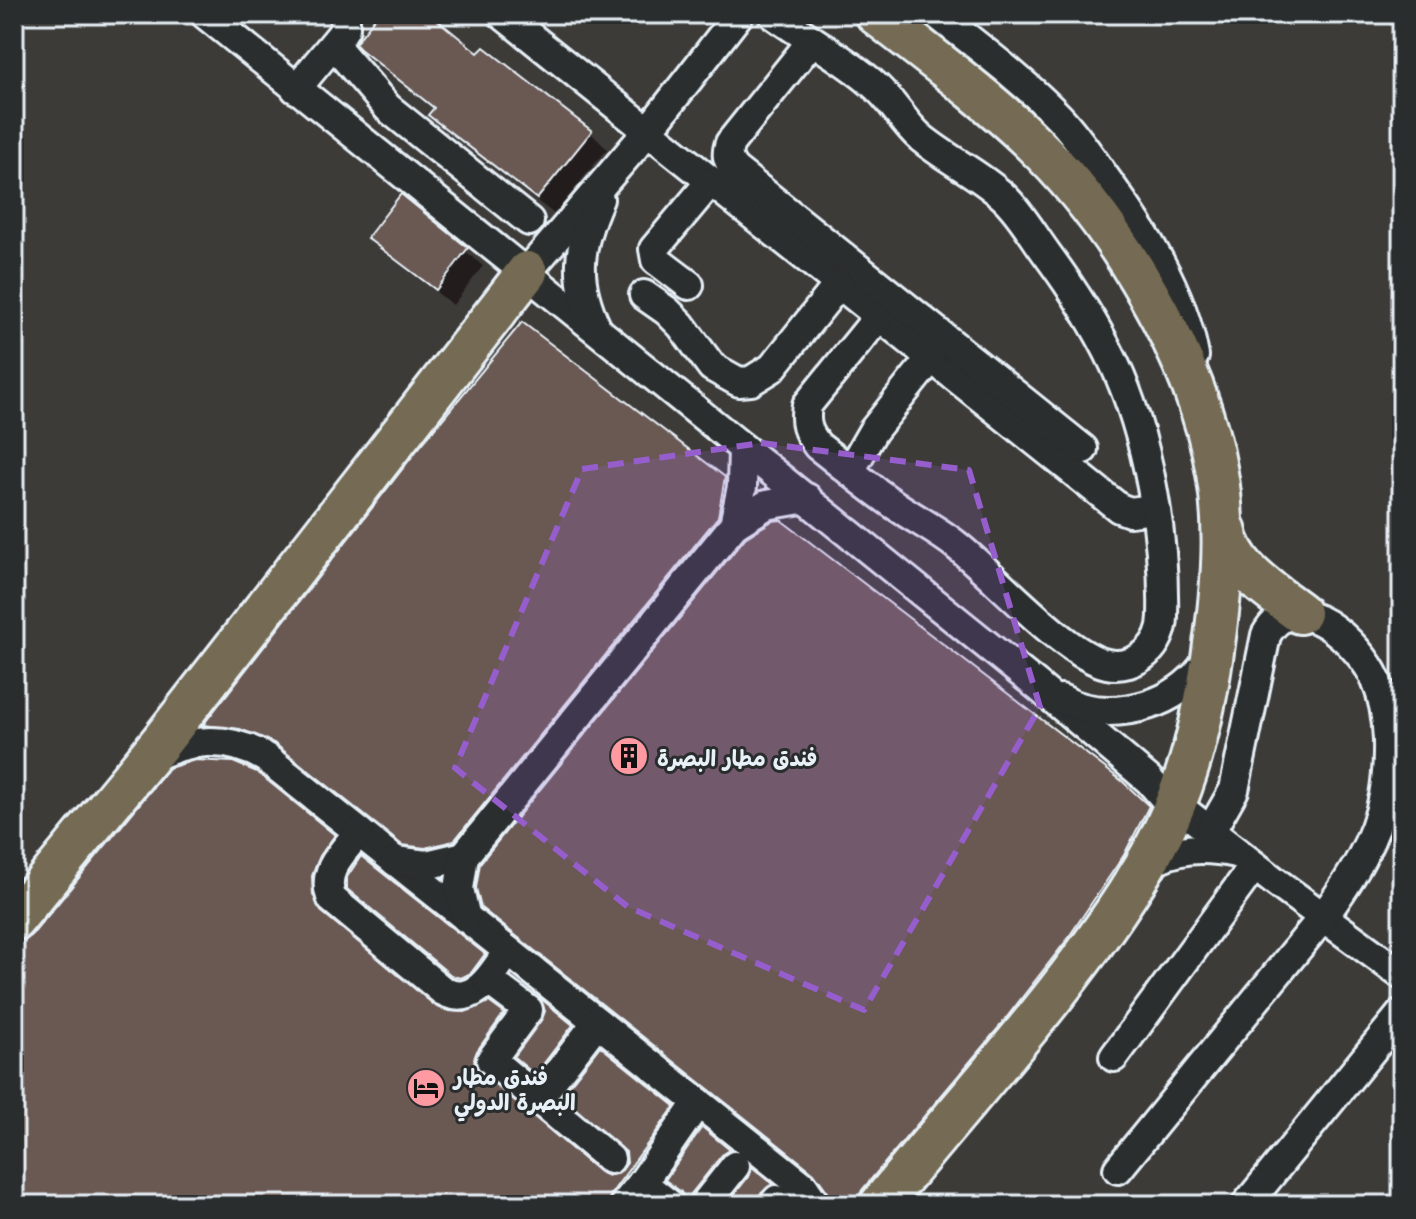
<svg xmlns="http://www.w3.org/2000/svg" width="1416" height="1219" viewBox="0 0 1416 1219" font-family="'Playpen Sans','Playpen Sans Arabic',sans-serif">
  <rect width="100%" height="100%" fill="#2a2d2e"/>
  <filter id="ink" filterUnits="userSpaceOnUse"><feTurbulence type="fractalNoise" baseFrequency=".0125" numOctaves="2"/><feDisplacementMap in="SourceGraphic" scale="16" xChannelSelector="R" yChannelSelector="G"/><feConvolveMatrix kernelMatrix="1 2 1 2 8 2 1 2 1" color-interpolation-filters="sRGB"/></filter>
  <g filter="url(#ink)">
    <!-- built -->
    <rect fill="#3d3a39" x="14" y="14" width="1388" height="1191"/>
    <!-- shadow -->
    <g fill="#0007" fill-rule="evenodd">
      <path d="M380,14H427L478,56L484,50L591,133L607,149L554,214L447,131L431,115L436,110L374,60Z"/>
      <path d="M402,197L483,266L453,305L386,254L370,238Z"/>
      <path d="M420,450L724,479L748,503L741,547L1147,807L1171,831L893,1205H835L823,1177L502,922V926L483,907L482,864L450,871L428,868L300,767L266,752L229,749L205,725Z"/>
      <path d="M333,836L359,862L362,859L484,956L508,980L495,997L486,1001L478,1000L374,913L349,888L353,865L343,879L335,919L341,930L436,1009L465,1014L488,1004L529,1041L544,1020L546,1005L598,1052L674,1107L700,1133L702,1130L751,1174L753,1170L772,1185L791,1205H688V1199L665,1176L645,1205H14V953L22,943L33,936ZM514,1055L541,1081L560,1097L562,1095L628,1155L629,1163L624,1172L608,1178L598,1174L498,1088L500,1074Z"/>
    </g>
    <!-- building -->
    <g fill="#6a5953" stroke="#e8f1f8" stroke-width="2">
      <path d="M378,14H430L478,53L484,47L592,131L537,199L428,115L434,108L360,49L355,44Z"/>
      <path d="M401,194L468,248L436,290L367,238Z"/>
      <path d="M522,322L725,477L718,517L454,841L425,848L402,845L274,743L240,729L203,725L418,449Z"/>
      <path d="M781,520L1122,781L1149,806L1124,855L1066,941L1000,1026L862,1190L855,1205H833L830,1195L814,1173L481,908L476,888L480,863L745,538L772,521Z"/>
      <path d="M195,760L233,762L257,772L335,835L320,856L312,876L313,894L321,911L437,1007L449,1011L465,1012L489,1002L504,1013L477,1051L474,1059L476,1067L599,1172L608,1176L622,1170L627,1163L626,1152L561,1096L600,1046L675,1106L611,1194L607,1205H14V950L32,935L169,768Z"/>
      <path d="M361,856L485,954L471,973L461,978L452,976L347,889V877Z"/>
      <path d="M539,997L573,1025L535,1075L514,1057L542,1019L545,1011Z"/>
      <path d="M702,1127L730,1150L722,1155L691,1194L687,1205L681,1192L665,1180Z"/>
      <path d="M752,1167L773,1184L760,1194L756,1205H726L748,1177Z"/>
    </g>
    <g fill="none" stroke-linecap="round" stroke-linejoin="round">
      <defs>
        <g id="minor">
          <path d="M205,14L1039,687L1149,780L1173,808"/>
          <path d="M502,14L1119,508L1130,512L1154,509"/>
          <path d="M773,14C803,36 845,59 872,83C891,98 902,121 920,137C946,159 978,173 1004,197C1021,213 1033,235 1047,254C1072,288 1096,325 1114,363C1148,435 1165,537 1163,616C1163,645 1137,670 1107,664C1066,656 992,573 956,545C937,530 915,519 895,505C868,487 844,466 818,446C807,432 804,423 807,405L879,316"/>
          <path d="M937,14C978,47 1022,79 1059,117C1076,135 1090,156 1104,176C1143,230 1182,288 1194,356"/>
          <path d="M811,42L730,143C726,154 727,159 734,169L1083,449"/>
          <path d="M334,45L388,108L529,221"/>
          <path d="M296,89L340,36L345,28V14"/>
          <path d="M527,272L648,131L739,14"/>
          <path d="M689,285L656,260L654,249L711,181"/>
          <path d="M644,295L667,311L681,325L712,367L739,382L751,381L772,368L839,284"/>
          <path d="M596,327C573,278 578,247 599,199"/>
          <path d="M850,471L873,431L931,358"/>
          <path d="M734,525L742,487L743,448"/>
          <path d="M1061,699C1101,722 1160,710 1192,679C1200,672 1206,662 1213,654"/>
          <path d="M148,760C186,738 228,735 266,758L803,1186L816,1205"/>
          <path d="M1175,804L1277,883L1402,975"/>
          <path d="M359,832C343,852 320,872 332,899L443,991C475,1008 493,973 508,951"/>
          <path d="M395,861L426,865L464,856"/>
          <path d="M1145,865C1176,847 1202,846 1237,853"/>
          <path d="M466,918L459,889L464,856L734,525L766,505L807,498"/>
          <path d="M488,980L528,1010L491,1060L610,1159"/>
          <path d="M1114,1057L1254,866"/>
          <path d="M538,1099L597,1022"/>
          <path d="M1118,1169L1324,916C1351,878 1375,842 1384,796C1390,760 1391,715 1376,680C1361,645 1296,581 1266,635L1234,790L1210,832"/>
          <path d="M642,1183L698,1102"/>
          <path d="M624,1205L642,1183L670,1205"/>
          <path d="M704,1205L735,1166"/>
          <path d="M773,1205L777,1200"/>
          <path d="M1246,1205L1402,1013"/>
        </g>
        <g id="highway">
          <path d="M876,14C928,55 983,95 1031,141C1116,222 1197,357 1217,473C1227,530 1222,587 1214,644C1204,722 1185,799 1144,867C1072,987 968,1096 880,1205"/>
          <path d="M1225,529C1232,569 1270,590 1300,613"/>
          <path d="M14,920L160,743L527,272"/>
        </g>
      </defs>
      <!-- minor casing -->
      <use href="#minor" stroke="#e8f1f8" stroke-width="34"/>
      <!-- highway casing -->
      <use href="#highway" stroke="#e8f1f8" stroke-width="46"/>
      <!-- minor -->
      <use href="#minor" stroke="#2a2d2e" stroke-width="28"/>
      <!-- highway -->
      <use href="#highway" stroke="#746b52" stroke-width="40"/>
    </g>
  </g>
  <!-- marked area -->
  <path fill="#965dcd" fill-opacity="0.2" stroke="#965dcd" stroke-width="6" stroke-dasharray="16 10" stroke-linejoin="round" d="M761,443L969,470L1040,707L864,1010L628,907L455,768L582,469Z"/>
  <!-- icons -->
  <defs>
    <symbol id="building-disc" viewBox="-11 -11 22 22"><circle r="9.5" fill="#ff9aa2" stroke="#2a2d2e"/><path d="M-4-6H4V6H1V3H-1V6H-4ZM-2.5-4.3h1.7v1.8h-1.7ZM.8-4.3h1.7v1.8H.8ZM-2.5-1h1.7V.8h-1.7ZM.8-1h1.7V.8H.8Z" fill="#111"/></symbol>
    <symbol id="hotel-disc" viewBox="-11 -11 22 22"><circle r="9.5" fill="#ff9aa2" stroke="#2a2d2e"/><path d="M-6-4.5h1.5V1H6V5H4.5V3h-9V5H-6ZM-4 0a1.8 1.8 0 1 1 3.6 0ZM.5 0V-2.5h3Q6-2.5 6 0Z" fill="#111"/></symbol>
  </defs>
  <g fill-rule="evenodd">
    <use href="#building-disc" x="607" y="734" width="44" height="44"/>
    <use href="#hotel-disc" x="404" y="1066" width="44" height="44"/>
  </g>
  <g text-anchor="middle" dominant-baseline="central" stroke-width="6" stroke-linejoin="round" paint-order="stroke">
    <!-- poi labels -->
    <g font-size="22" font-weight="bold" fill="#e8f1f8" stroke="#2a2d2e" text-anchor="start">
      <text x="657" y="756">فندق مطار البصرة</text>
      <text x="454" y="1075">فندق مطار<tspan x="454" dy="25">البصرة الدولي</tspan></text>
    </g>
  </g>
  <!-- margin -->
  <rect width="1416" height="1219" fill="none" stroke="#2a2d2e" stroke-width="48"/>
  <rect x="24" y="24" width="1368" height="1171" fill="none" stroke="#e8f1f8" stroke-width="3" filter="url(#ink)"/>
</svg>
